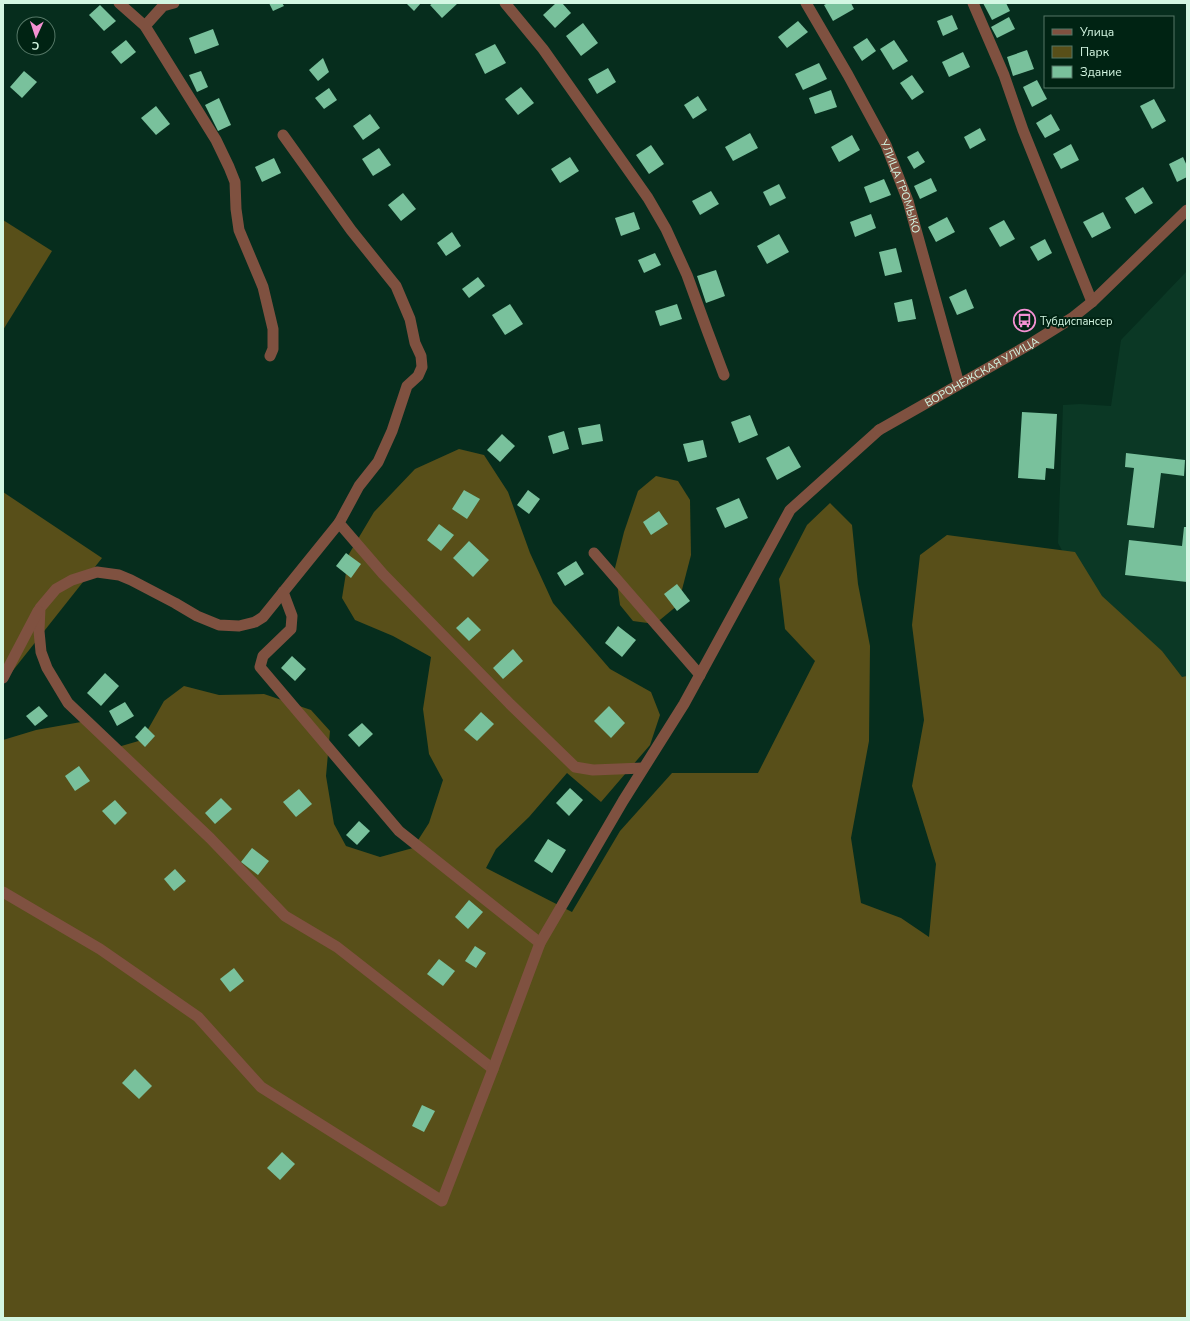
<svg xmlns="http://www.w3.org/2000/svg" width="1190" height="1321" viewBox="0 0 1190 1321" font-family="'Nunito Sans',sans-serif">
  <rect width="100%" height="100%" fill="#062d1d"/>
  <!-- built -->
  <path fill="#0b3825" d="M1187,271V763L1173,755L1058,543L1063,405L1080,404L1111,406L1121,340Z"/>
  <!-- green -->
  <g fill="#584f19">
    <path d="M3,220L52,251L3,330Z"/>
    <path d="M459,449L484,455L508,492L530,553L553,603L610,669L651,692L660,715L650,745L601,802L567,773L529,817L496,849L486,868L572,912L620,831L672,773H758L815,661L785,629L779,579L807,525L830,503L852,525L858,584L870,646L869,741L851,838L861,903L901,918L929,937L936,864L912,786L924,720L912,625L920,555L947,535L1075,552L1102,596L1162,651L1182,677L1187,676V1318H3V740L36,730L81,722L118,747L142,740L164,701L184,686L219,695L264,694L311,710L330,731L326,776L334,824L346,846L380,857L413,848L429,823L443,780L429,754L423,709L431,657L393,636L355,620L342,598L349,554L374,512L415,469Z"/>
    <path d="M656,476L678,481L690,500L691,555L678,605L655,624L633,621L620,605L615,568L624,532L638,491Z"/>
    <path d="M3,492L102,558L3,683Z"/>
  </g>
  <!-- building -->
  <g fill="#79c19c">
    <path d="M269,3H282L284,6L273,11Z"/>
    <path d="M406,3H421L414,11Z"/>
    <path d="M433,3H458L442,18L430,5Z"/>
    <path d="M556,3H562L571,13L555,28L543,15Z"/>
    <path d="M828,3H851L854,9L833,21L824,5Z"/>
    <path d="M983,3H1006L1010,11L992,20Z"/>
    <path d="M100,5L116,21L104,31L89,15Z"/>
    <path d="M952,15L958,29L943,36L937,21Z"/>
    <path d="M1009,17L1015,29L997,38L991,27Z"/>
    <path d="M798,21L808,32L787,48L778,37Z"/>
    <path d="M583,23L598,43L581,56L566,36Z"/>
    <path d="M213,29L219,45L195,54L189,38Z"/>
    <path d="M867,38L876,51L862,61L853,47Z"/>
    <path d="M126,40L136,52L121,64L111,52Z"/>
    <path d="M894,40L908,61L893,70L880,49Z"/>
    <path d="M495,44L506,63L485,74L475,54Z"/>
    <path d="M1027,50L1034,69L1013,76L1007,57Z"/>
    <path d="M963,52L970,67L949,77L942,62Z"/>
    <path d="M323,58L329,72L318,81L309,70Z"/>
    <path d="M819,63L827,79L803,90L795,74Z"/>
    <path d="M608,68L616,82L597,94L588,79Z"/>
    <path d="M24,71L37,82L22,98L10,87Z"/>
    <path d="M201,71L208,87L197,92L189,75Z"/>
    <path d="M912,75L924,92L912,100L900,83Z"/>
    <path d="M1037,80L1047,99L1032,107L1023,87Z"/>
    <path d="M521,87L534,103L518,115L505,99Z"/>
    <path d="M329,88L337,100L324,109L315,98Z"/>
    <path d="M831,90L837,107L815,114L809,98Z"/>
    <path d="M698,96L707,110L693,119L684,105Z"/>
    <path d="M219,98L231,125L218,131L205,105Z"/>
    <path d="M1154,99L1166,121L1152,129L1140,106Z"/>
    <path d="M156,106L170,124L156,135L141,118Z"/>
    <path d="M370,114L380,128L363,140L353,126Z"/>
    <path d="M1051,114L1060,130L1045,138L1036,123Z"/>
    <path d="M980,128L986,140L970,149L964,137Z"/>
    <path d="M750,133L758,148L733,161L725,147Z"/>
    <path d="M852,135L860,150L839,162L831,147Z"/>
    <path d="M1071,144L1079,160L1061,169L1053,154Z"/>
    <path d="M651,145L664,164L649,174L636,155Z"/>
    <path d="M379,148L391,165L373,176L362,159Z"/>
    <path d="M918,151L925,162L914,169L907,157Z"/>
    <path d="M570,157L579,171L560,183L551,169Z"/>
    <path d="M1183,157L1187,166V177L1177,182L1169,164Z"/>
    <path d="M274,158L281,173L262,182L255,167Z"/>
    <path d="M931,178L937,191L920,199L914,186Z"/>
    <path d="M884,179L891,195L870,203L864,187Z"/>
    <path d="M779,184L786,198L770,206L763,192Z"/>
    <path d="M1143,187L1153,203L1135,214L1125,198Z"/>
    <path d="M711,191L719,204L700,215L692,201Z"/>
    <path d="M403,193L416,209L401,221L388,205Z"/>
    <path d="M634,212L640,229L621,236L615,218Z"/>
    <path d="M1103,212L1111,228L1092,238L1083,222Z"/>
    <path d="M871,214L876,228L855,237L850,222Z"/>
    <path d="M947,217L955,232L936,242L928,227Z"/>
    <path d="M1004,220L1015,239L1000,247L989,228Z"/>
    <path d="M452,232L461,246L446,256L437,243Z"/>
    <path d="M779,234L789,252L767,264L757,246Z"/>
    <path d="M1045,239L1052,253L1038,261L1030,247Z"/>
    <path d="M896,248L902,272L885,276L879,252Z"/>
    <path d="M655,253L661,265L644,273L638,260Z"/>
    <path d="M716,270L725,296L706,303L697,276Z"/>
    <path d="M478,277L485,286L469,298L462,289Z"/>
    <path d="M966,289L974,308L957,315L949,297Z"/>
    <path d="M912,299L916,319L898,322L894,303Z"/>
    <path d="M510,304L523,324L505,335L492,315Z"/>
    <path d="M677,304L682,319L660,326L655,311Z"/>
    <path d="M1022,412L1057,414L1054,469L1046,468L1045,480L1018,478Z"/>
    <path d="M750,415L758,435L739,443L731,422Z"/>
    <path d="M600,424L603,441L582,445L578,428Z"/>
    <path d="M564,431L569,449L553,454L548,436Z"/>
    <path d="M502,434L515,446L500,462L487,450Z"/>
    <path d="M703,440L707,457L688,462L683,444Z"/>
    <path d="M789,446L801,467L777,480L766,458Z"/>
    <path d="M1126,453L1185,460L1184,476L1161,473L1154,528L1127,525L1134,468L1125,467Z"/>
    <path d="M464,490L480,499L467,519L452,509Z"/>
    <path d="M528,490L540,499L529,514L517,505Z"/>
    <path d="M739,498L748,518L725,528L716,508Z"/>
    <path d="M659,511L668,524L651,535L643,522Z"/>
    <path d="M439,524L454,535L441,551L427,540Z"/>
    <path d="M1184,527H1187V582L1125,575L1129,540L1182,546Z"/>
    <path d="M469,541L489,560L473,577L453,558Z"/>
    <path d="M346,553L361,564L351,578L336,566Z"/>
    <path d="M576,561L584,574L565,586L557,573Z"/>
    <path d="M677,584L690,601L677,611L664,594Z"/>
    <path d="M468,617L481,630L469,641L456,628Z"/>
    <path d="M618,626L636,640L622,657L605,643Z"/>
    <path d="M513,649L523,661L503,679L493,668Z"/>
    <path d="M292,656L306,669L295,681L281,668Z"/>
    <path d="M105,673L119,686L101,706L87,693Z"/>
    <path d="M125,702L134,716L117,726L109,711Z"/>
    <path d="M39,706L48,716L35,726L26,716Z"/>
    <path d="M609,706L625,723L611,738L594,721Z"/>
    <path d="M481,712L494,724L477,741L464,730Z"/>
    <path d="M362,723L373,734L359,747L348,735Z"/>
    <path d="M145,726L155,736L145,747L135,737Z"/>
    <path d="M79,766L90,781L75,791L65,776Z"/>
    <path d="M570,788L583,800L569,816L556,803Z"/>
    <path d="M299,789L312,804L296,817L283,802Z"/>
    <path d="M221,798L232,809L215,824L205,813Z"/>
    <path d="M115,800L127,813L115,825L102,811Z"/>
    <path d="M359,821L370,831L357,845L346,835Z"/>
    <path d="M548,839L566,850L552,873L534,861Z"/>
    <path d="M252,848L269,861L258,875L241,862Z"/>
    <path d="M175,869L186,881L174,891L164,879Z"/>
    <path d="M469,900L483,912L468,929L455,917Z"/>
    <path d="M475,946L486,953L476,968L465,961Z"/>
    <path d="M439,959L455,971L443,986L427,974Z"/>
    <path d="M234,968L244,981L230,992L220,979Z"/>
    <path d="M135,1069L152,1086L139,1099L122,1083Z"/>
    <path d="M422,1105L435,1111L424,1132L412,1126Z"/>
    <path d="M282,1152L295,1164L280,1180L267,1168Z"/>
  </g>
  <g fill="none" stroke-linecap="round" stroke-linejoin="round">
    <!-- minor -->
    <g stroke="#7f5140" stroke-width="11">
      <path d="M119,3L145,26L216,140L229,167L235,182L236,209L239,230L263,287L273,329V349L270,356"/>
      <path d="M505,3L543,49L648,198L666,229L687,275L707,330L724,375"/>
      <path id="s1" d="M806,3L848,75L886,145L908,201L959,384"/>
      <path d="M973,3L1004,75L1023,130L1092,302"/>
      <path d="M145,26L163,6L174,3"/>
      <path d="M283,135L351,230L396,286L410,319L415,343L421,356L422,367L418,376L407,386L392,431L378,462L359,486L339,523L383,574L510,704L575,767L593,770L643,768"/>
      <path d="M339,523L263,617L255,622L239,626L219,625L197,616L175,603L131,580L119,575L97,572L72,580L56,589L40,608L39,631L41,652L47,668L68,703L210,838L285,916L337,947L493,1069"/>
      <path d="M594,553L700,675"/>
      <path d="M283,592L292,616L291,629L263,656L260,667L399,831L540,943"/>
      <path d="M3,678L38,611"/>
      <path d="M3,892L100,949L198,1017L261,1087L442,1201L493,1069L540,943L623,801L684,704L790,510L879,430"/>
    </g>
    <!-- tertiary -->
    <path stroke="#7f5140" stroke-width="11" id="s2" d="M879,430L1032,343L1072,318L1092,302L1187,210"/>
  </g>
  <!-- icons -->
  <defs>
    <symbol id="bus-ring" viewBox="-11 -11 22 22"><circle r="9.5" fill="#002313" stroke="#f491d3" stroke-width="1.5"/><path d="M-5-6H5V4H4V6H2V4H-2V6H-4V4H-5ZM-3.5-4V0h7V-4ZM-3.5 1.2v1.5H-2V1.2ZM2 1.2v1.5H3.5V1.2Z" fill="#f491d3"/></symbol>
  </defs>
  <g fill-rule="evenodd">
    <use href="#bus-ring" x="1012" y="308" width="25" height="25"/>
  </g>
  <g text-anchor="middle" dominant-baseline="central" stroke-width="4" stroke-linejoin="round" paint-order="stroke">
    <!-- street labels -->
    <g font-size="11" fill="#d3f6e2" stroke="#002313">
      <text stroke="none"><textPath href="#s1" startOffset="207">УЛИЦА ГРОМЫКО</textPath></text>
      <text stroke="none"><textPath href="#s2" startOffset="118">ВОРОНЕЖСКАЯ УЛИЦА</textPath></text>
    </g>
    <!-- poi labels -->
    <g font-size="11" fill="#d3f6e2" stroke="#002313" text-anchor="start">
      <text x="1040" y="321">Тубдиспансер</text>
    </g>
  </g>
  <!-- border -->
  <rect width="1190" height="1321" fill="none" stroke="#d3f6e2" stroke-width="8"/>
  <!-- legend -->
  <rect x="1044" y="16" width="130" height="72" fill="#002313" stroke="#547766"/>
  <rect x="1052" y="29" width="20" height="6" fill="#7f5140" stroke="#547766"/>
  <text x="1080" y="36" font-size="12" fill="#d3f6e2">Улица</text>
  <rect x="1052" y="46" width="20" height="12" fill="#584f19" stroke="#547766"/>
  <text x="1080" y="56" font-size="12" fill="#d3f6e2">Парк</text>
  <rect x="1052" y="66" width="20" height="12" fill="#79c19c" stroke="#547766"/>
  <text x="1080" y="76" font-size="12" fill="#d3f6e2">Здание</text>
  <!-- north arrow -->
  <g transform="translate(36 36) rotate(183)"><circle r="19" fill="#002313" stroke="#547766"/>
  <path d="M0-3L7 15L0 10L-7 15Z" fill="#f491d3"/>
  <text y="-6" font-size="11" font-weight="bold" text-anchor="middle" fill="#d3f6e2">С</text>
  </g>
</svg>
